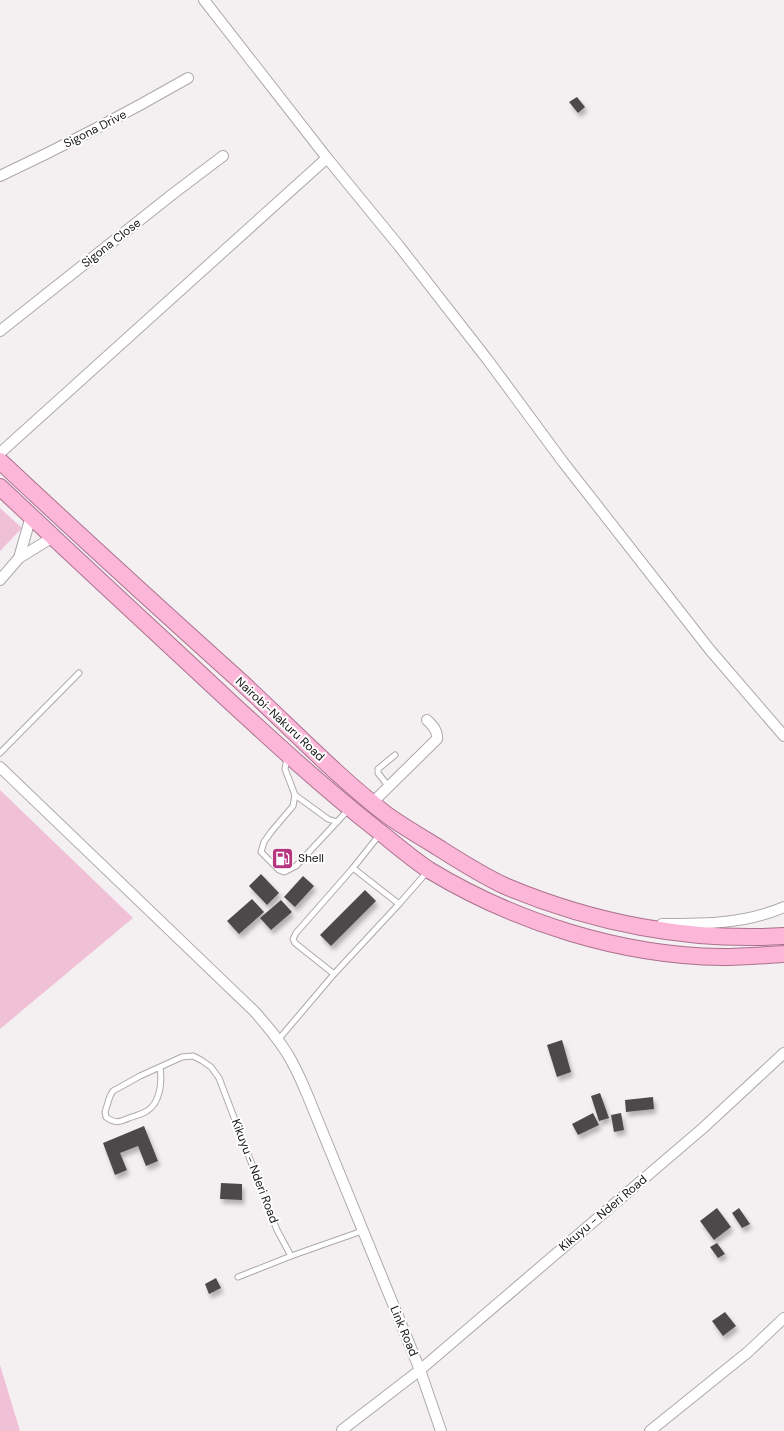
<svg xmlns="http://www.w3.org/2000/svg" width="784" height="1431" viewBox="0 0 784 1431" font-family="'DM Sans',sans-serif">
  <defs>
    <filter id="shadow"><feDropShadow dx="2.5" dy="4.5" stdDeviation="2" flood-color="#0004"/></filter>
  </defs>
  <rect width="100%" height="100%" fill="#f4f0f2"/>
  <!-- green -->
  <g fill="#f0c1d6">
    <path d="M0,508L22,528L0,551Z"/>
    <path d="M0,790L133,918L0,1029Z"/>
    <path d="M0,1365L20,1431H0Z"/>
  </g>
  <!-- building -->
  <g fill="#4c494a" filter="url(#shadow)">
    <path d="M577,97L585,107L578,113L569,102Z"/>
    <path d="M261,874L279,893L267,905L249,886Z"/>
    <path d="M303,876L314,886L295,907L284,897Z"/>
    <path d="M365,890L376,901L331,946L320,935Z"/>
    <path d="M252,899L264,912L239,934L227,921Z"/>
    <path d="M281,900L292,912L271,930L260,918Z"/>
    <path d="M562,1040L571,1072L557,1077L547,1045Z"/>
    <path d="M600,1093L609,1118L599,1121L591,1096Z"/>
    <path d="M653,1097L654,1109L626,1112L625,1100Z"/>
    <path d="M593,1113L599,1125L578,1135L572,1124Z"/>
    <path d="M621,1113L624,1130L614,1132L611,1115Z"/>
    <path d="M144,1126L158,1161L146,1166L138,1146L120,1153L127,1170L115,1175L103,1143Z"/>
    <path d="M221,1183L242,1184V1200L220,1199Z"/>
    <path d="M717,1208L731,1227L714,1240L700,1221Z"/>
    <path d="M739,1208L750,1224L742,1228L732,1213Z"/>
    <path d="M717,1243L725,1254L718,1258L710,1247Z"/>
    <path d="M216,1278L221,1288L209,1294L205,1284Z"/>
    <path d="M725,1312L736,1326L723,1336L712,1321Z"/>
  </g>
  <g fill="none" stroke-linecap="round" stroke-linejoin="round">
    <defs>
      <g id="service">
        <path d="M0,753L79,673"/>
        <path d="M287,757L285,769L295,795L293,806L271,832L264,842L261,852L279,870L284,872L296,866L349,809"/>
        <path d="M389,787L378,773V769L395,755"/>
        <path d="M295,795L328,819L337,822"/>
        <path d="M380,834L353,868L399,904L427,872"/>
        <path d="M334,974L295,943L293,939L296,933L353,868"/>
        <path d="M278,1040L334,974L399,904"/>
        <path d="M160,1067C162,1081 161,1102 147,1111C142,1114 135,1116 129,1118C120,1122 115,1124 106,1117L105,1112L110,1096L113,1091L140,1076L182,1057L193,1056L201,1060L211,1067L219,1078L277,1230L291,1256L362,1231"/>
        <path d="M238,1277L291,1256"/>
      </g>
      <g id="minor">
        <path d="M204,0L327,158L399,246L487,359L563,462L710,650L784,736"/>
        <path d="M0,176C64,146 127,113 188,78"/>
        <path d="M0,331L174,193L223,156"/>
        <path d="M0,453L327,158"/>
        <path d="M19,558L31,516"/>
        <path d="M0,580L19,558L53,537"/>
        <path d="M0,767L255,1012C268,1027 281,1042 291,1060C297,1071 302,1082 307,1094L420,1370L441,1431"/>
        <path d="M372,803L437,739C438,731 433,726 427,720"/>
        <path d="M662,924C704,924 745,924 784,907"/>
        <path d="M342,1430L420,1370L703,1128L784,1053"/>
        <path d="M650,1431L748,1352L784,1318"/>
      </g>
      <g id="trunk">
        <path d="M0,461C79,535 159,608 239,680C288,725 334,774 387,815C401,825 416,834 431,843C455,858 479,874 505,886C593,923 689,942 784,936"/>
        <path d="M0,487C75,558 151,628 226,698C275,743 324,788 376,829C394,843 411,858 429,870C515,922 621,956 722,957C743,957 764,955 784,954"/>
      </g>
    </defs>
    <!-- service casing -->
    <use href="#service" stroke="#ada9ab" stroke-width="7"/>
    <!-- minor casing -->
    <use href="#minor" stroke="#ada9ab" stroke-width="12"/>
    <!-- trunk casing -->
    <use href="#trunk" stroke="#ab728e" stroke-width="18"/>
    <!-- service -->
    <use href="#service" stroke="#fff" stroke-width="5"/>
    <!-- minor -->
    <use href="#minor" stroke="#fff" stroke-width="10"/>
    <!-- trunk -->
    <use href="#trunk" stroke="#fcb6d8" stroke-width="16"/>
  </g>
  <!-- icons -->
  <defs>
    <symbol id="fuel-square" viewBox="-11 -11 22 22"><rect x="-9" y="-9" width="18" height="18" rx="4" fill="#b6357f" stroke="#fff"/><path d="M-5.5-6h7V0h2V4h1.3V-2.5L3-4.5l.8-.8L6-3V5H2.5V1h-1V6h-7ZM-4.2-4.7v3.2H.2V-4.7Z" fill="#fff"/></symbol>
  </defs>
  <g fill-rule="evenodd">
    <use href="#fuel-square" x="270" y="846" width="25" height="25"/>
  </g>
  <g text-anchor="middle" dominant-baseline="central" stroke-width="4" stroke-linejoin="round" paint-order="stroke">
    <!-- street labels -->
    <g font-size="12" fill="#171617" stroke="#fff">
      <text transform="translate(95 129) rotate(-27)">Sigona Drive</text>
      <text transform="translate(111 243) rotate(-38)">Sigona Close</text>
      <text transform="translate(280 719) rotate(43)">Nairobi-Nakuru Road</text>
      <text transform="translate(255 1171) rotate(69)">Kikuyu - Nderi Road</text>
      <text transform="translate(603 1213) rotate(-40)">Kikuyu - Nderi Road</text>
      <text transform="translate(404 1331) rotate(67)">Link Road</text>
    </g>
    <!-- poi labels -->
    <g font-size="12" fill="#171617" stroke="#fff" text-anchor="start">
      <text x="298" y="858">Shell</text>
    </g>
  </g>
</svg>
